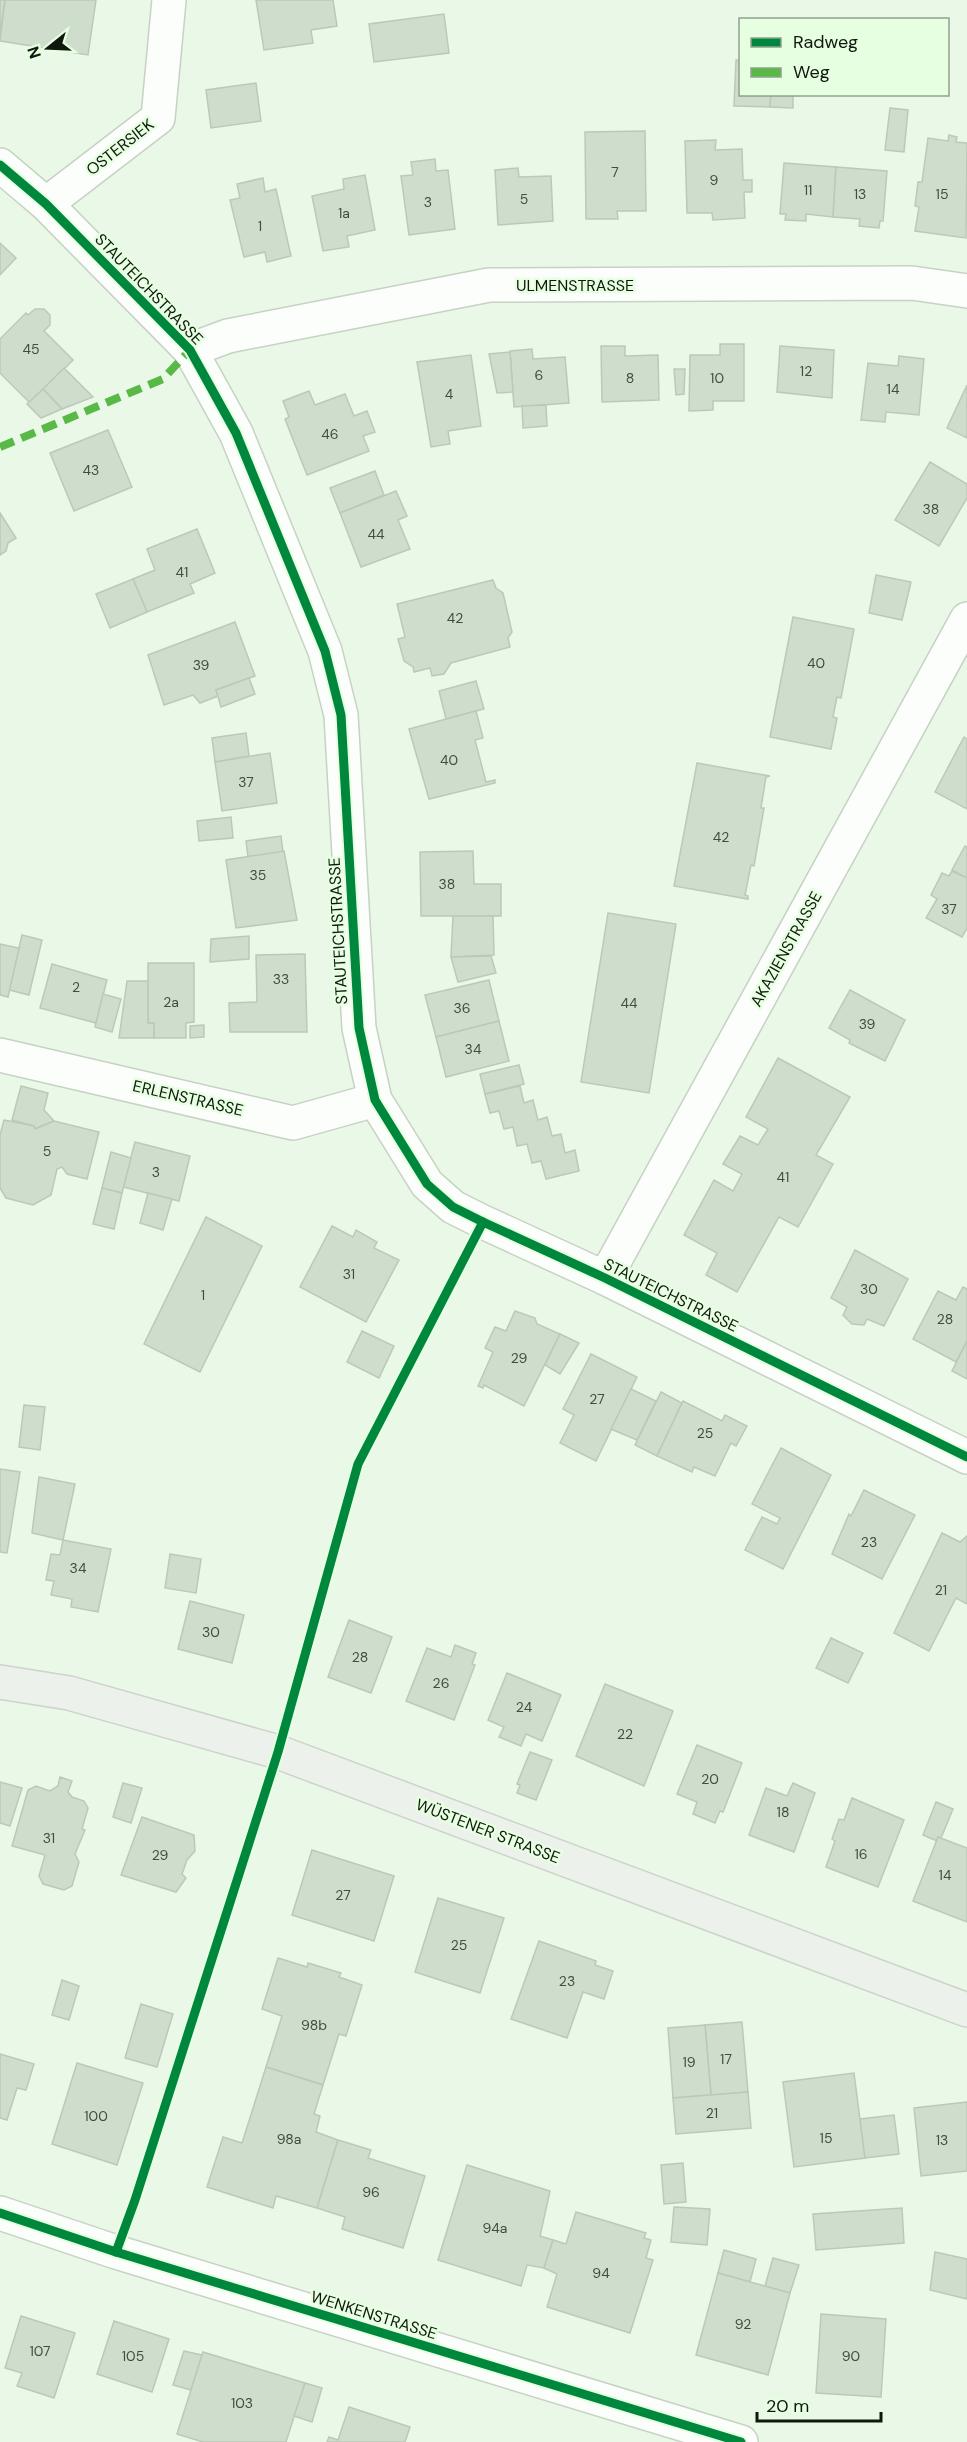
<svg xmlns="http://www.w3.org/2000/svg" width="967" height="2442" viewBox="0 0 967 2442" font-family="'DM Sans',sans-serif">
  <rect width="100%" height="100%" fill="#eaf8e8"/>
  <!-- building -->
  <g fill="#cfddcc" stroke="#bdc8bb" stroke-width="1.5">
    <path d="M0,0H5L0,35Z"/>
    <path d="M5,0H96L88,55L0,41Z"/>
    <path d="M256,0H333L337,26L311,30L313,43L264,50Z"/>
    <path d="M444,14L449,53L374,62L369,24Z"/>
    <path d="M736,60H740V94H771L770,107L734,106Z"/>
    <path d="M256,83L261,121L211,128L206,90Z"/>
    <path d="M771,94H793V108L770,107Z"/>
    <path d="M890,108L908,110L904,152L885,150Z"/>
    <path d="M645,131L646,211H617L618,219H586L585,132Z"/>
    <path d="M949,135L957,137L956,142L967,143L966,238L915,231L919,207L915,206L918,182H922L928,138L948,141Z"/>
    <path d="M716,140L715,150L742,149L743,180H752V192H744L745,218L713,220L712,213H687L685,141Z"/>
    <path d="M435,159L436,171L448,170L455,229L409,235L401,176L413,175L411,162Z"/>
    <path d="M784,163L836,167L833,217L806,214V221L785,220L786,214H780Z"/>
    <path d="M836,167L887,171L883,221H880L879,228L859,226L860,219L833,217Z"/>
    <path d="M518,168L519,177L551,176L553,221L498,225L495,170Z"/>
    <path d="M365,175L375,230L347,236L349,247L323,251L312,196L344,189L343,179Z"/>
    <path d="M263,178L265,192L276,189L291,256L267,262L265,252L244,257L230,200L240,198L237,184Z"/>
    <path d="M0,243L16,258L0,275Z"/>
    <path d="M35,309H44L50,315V325L44,331L73,360L30,403L0,373V339L26,313L28,315Z"/>
    <path d="M720,344H744V401H713V410L689,411L690,355H720Z"/>
    <path d="M601,346H625V356L658,355L659,400L602,402Z"/>
    <path d="M780,346L834,350L832,398L777,392Z"/>
    <path d="M532,349L533,359L565,357L569,403L514,407L510,351Z"/>
    <path d="M510,352L513,392L497,393L489,354Z"/>
    <path d="M471,355L481,426L448,431L450,444L431,447L417,362Z"/>
    <path d="M899,356L924,359L919,415L886,412L885,422L861,420L868,363L898,366Z"/>
    <path d="M64,368L93,397L62,409L43,389Z"/>
    <path d="M674,369H685L684,394L676,395Z"/>
    <path d="M967,385V438L947,428Z"/>
    <path d="M43,389L62,409L41,418L27,404Z"/>
    <path d="M309,391L315,405L345,394L354,416L367,411L375,432L363,436L369,451L307,475L285,419L289,417L283,401Z"/>
    <path d="M546,405L547,426L523,428L522,406Z"/>
    <path d="M108,430L132,487L74,511L50,453Z"/>
    <path d="M930,462L967,484V498L939,546L895,520Z"/>
    <path d="M375,471L384,495L340,513L330,488Z"/>
    <path d="M396,491L407,516L398,520L410,549L361,567L340,513Z"/>
    <path d="M0,513L16,538L8,543L6,551L0,555Z"/>
    <path d="M197,529L215,573L190,584L194,593L147,612L133,579L155,570L147,549Z"/>
    <path d="M876,575L911,582L902,620L869,613Z"/>
    <path d="M133,579L147,612L110,628L96,594Z"/>
    <path d="M493,580L496,588L503,593L512,632L508,638L510,647L451,663L444,674L432,676L430,668L414,672L413,667L404,661L398,639L405,637L397,604Z"/>
    <path d="M793,617L854,629L841,698L837,697L833,717L837,718L831,749L770,737Z"/>
    <path d="M235,622L255,676L216,690L218,696L200,703L193,695L164,705L148,655Z"/>
    <path d="M249,678L255,694L221,707L216,690Z"/>
    <path d="M476,681L484,709L446,719L439,691Z"/>
    <path d="M476,711L483,738L475,740L486,782L495,780V783L429,799L409,729Z"/>
    <path d="M246,733L249,756L215,762L212,738Z"/>
    <path d="M964,737L967,739V809L935,792Z"/>
    <path d="M270,753L277,803L222,811L215,762Z"/>
    <path d="M697,763L770,776L766,777L761,808H764L754,866L751,865L745,895L748,896V899L674,886Z"/>
    <path d="M231,817L233,838L199,841L197,821Z"/>
    <path d="M281,836L283,852L248,857L246,841Z"/>
    <path d="M965,846L967,847V878L952,870Z"/>
    <path d="M284,851L297,920L236,928L226,860Z"/>
    <path d="M473,851L474,884H501V916H421L420,852Z"/>
    <path d="M952,871L967,878V928L962,937L926,918L937,899L931,895L942,873L949,876Z"/>
    <path d="M608,913L676,924L649,1093L581,1082Z"/>
    <path d="M453,916H493L494,955L451,957Z"/>
    <path d="M22,935L42,940L29,995L9,990Z"/>
    <path d="M249,936V959L210,962L211,939Z"/>
    <path d="M0,944L19,948L8,997L0,995Z"/>
    <path d="M305,954L307,1032H230L229,1003L257,1002L256,955Z"/>
    <path d="M491,956L496,973L458,982L451,957Z"/>
    <path d="M148,963H194V1022L186,1023V1038H154V1023H148Z"/>
    <path d="M52,964L107,980L96,1023L40,1008Z"/>
    <path d="M489,980L499,1021L436,1037L425,995Z"/>
    <path d="M127,981H148V1023H154V1038H119Z"/>
    <path d="M850,990L905,1020L885,1061L849,1043L850,1040L829,1028Z"/>
    <path d="M103,994L121,999L112,1032L95,1027Z"/>
    <path d="M499,1021L509,1061L446,1077L436,1037Z"/>
    <path d="M204,1025V1037L190,1038V1026Z"/>
    <path d="M778,1058L850,1097L816,1155L833,1164L798,1227L779,1217L737,1292L706,1275L717,1253L684,1235L714,1180L733,1191L742,1174L723,1164L740,1136L758,1145L768,1129L746,1117Z"/>
    <path d="M519,1065L524,1084L485,1094L480,1074Z"/>
    <path d="M21,1086L48,1093L44,1110L54,1121L35,1129L34,1126L12,1120Z"/>
    <path d="M520,1086L524,1103L533,1100L538,1120L547,1117L552,1136L561,1134L565,1153L575,1150L579,1171L546,1179L541,1161L532,1163L527,1144L517,1146L513,1127L504,1129L499,1111L490,1113L485,1094Z"/>
    <path d="M4,1120L34,1126L35,1129L54,1121L99,1132L87,1179L67,1174L62,1167L57,1169L51,1195L33,1205L6,1198L0,1188V1135Z"/>
    <path d="M135,1142L190,1156L179,1201L123,1187Z"/>
    <path d="M111,1152L131,1158L122,1193L102,1188Z"/>
    <path d="M102,1188L122,1193L114,1229L93,1224Z"/>
    <path d="M148,1193L172,1199L163,1230L140,1223Z"/>
    <path d="M206,1217L262,1246L200,1372L144,1344Z"/>
    <path d="M332,1226L353,1237L356,1230L377,1242L374,1248L399,1260L366,1322L300,1287Z"/>
    <path d="M855,1250L908,1279L884,1326L867,1319L864,1325L852,1324L843,1315L847,1307L831,1298Z"/>
    <path d="M963,1287L967,1289V1341L956,1362L913,1339L938,1291L956,1300Z"/>
    <path d="M515,1311L535,1318L537,1324L560,1334L524,1406L484,1385L483,1388L478,1386L493,1352L485,1348L495,1327L506,1331Z"/>
    <path d="M362,1331L394,1346L379,1378L347,1362Z"/>
    <path d="M560,1334L579,1343L560,1374L545,1365Z"/>
    <path d="M967,1341V1379L952,1371Z"/>
    <path d="M591,1354L637,1377L596,1461L560,1443L574,1415L563,1409Z"/>
    <path d="M631,1389L656,1401L637,1440L611,1429Z"/>
    <path d="M661,1392L682,1403L657,1456L635,1445Z"/>
    <path d="M683,1401L722,1421L725,1415L747,1426L736,1446L731,1443L715,1476L694,1467L692,1472L657,1456Z"/>
    <path d="M24,1405L45,1407L40,1450L19,1447Z"/>
    <path d="M781,1448L831,1475L783,1569L745,1550L762,1517L777,1524L780,1518L752,1504Z"/>
    <path d="M0,1469L20,1472L7,1553L0,1552Z"/>
    <path d="M39,1477L75,1484L63,1540L32,1533Z"/>
    <path d="M864,1490L915,1515L882,1579L832,1554L849,1514L851,1516Z"/>
    <path d="M942,1533L960,1542L967,1536V1604L956,1598L929,1651L894,1633Z"/>
    <path d="M63,1540L111,1549L98,1612L71,1607L72,1599L51,1595L54,1581L46,1580L51,1554L60,1555Z"/>
    <path d="M170,1554L201,1559L196,1593L165,1588Z"/>
    <path d="M190,1601L244,1615L232,1663L178,1649Z"/>
    <path d="M349,1620L392,1637L371,1693L328,1677Z"/>
    <path d="M831,1638L863,1653L848,1683L816,1668Z"/>
    <path d="M455,1645L476,1653L472,1664L475,1665L454,1720L406,1701L427,1648L451,1657Z"/>
    <path d="M507,1673L561,1695L542,1741L526,1734L521,1746L499,1737L504,1727L488,1720Z"/>
    <path d="M605,1684L673,1711L644,1786L576,1756Z"/>
    <path d="M697,1745L742,1763L723,1812L720,1811L715,1823L693,1814L697,1802L677,1794Z"/>
    <path d="M530,1752L552,1760L536,1800L517,1793L520,1785L517,1784Z"/>
    <path d="M60,1777L72,1781L68,1792L72,1797L84,1801L88,1808L82,1829L85,1830L75,1854L79,1862L72,1886L64,1890L43,1884L39,1876L45,1855L12,1846L28,1790L36,1786L50,1791L58,1786Z"/>
    <path d="M0,1782L22,1788L10,1826L0,1823Z"/>
    <path d="M123,1783L142,1788L131,1823L113,1817Z"/>
    <path d="M793,1783L815,1793L794,1852L749,1835L766,1788L787,1796Z"/>
    <path d="M852,1798L904,1820L878,1887L826,1867L835,1841L832,1839L839,1819L844,1820Z"/>
    <path d="M936,1802L953,1809L941,1838L938,1837L937,1841L923,1835Z"/>
    <path d="M142,1817L194,1835L195,1851L187,1860L182,1874L186,1878L176,1892L121,1875Z"/>
    <path d="M938,1837L967,1848V1922L913,1901Z"/>
    <path d="M312,1850L394,1876L374,1941L292,1915Z"/>
    <path d="M438,1898L504,1918L480,1993L415,1972Z"/>
    <path d="M539,1941L596,1961L595,1965L613,1971L604,1999L583,1992L567,2038L511,2019Z"/>
    <path d="M278,1958L307,1967L308,1963L341,1973L339,1977L362,1985L346,2036L339,2034L323,2085L266,2067L282,2016L262,2009Z"/>
    <path d="M62,1980L79,1986L69,2020L52,2015Z"/>
    <path d="M141,2004L173,2014L157,2067L125,2058Z"/>
    <path d="M742,2022L748,2092L711,2095L705,2025Z"/>
    <path d="M705,2025L711,2095L673,2098L668,2028Z"/>
    <path d="M0,2054L34,2064L26,2090L17,2088L7,2120L0,2118Z"/>
    <path d="M77,2063L143,2083L117,2165L52,2144Z"/>
    <path d="M266,2067L323,2085L314,2114L320,2116L316,2132L338,2140L317,2208L276,2196L273,2208L207,2187L223,2137L242,2143Z"/>
    <path d="M854,2073L865,2158L794,2167L783,2082Z"/>
    <path d="M748,2092L751,2128L676,2134L673,2098Z"/>
    <path d="M967,2102V2171L921,2176L914,2108Z"/>
    <path d="M894,2115L899,2154L865,2158L860,2119Z"/>
    <path d="M338,2140L371,2150L368,2158L425,2176L403,2248L342,2229L345,2217L317,2208Z"/>
    <path d="M683,2163L686,2202L664,2204L661,2165Z"/>
    <path d="M467,2165L550,2191L540,2236L553,2240L544,2268L527,2265L521,2286L438,2260Z"/>
    <path d="M674,2207L710,2209L707,2245L671,2242Z"/>
    <path d="M902,2208L904,2243L816,2250L813,2214Z"/>
    <path d="M576,2212L646,2233L644,2238L651,2240L646,2258L653,2260L630,2333L547,2307L557,2274L544,2268L553,2240L566,2244Z"/>
    <path d="M724,2250L756,2259L750,2282L718,2273Z"/>
    <path d="M935,2252L967,2259V2299L930,2290Z"/>
    <path d="M773,2258L799,2265L790,2293L765,2286Z"/>
    <path d="M718,2273L790,2293L768,2375L696,2355Z"/>
    <path d="M821,2314L886,2319L881,2397L816,2393Z"/>
    <path d="M21,2316L75,2333L54,2398L17,2386L22,2373L5,2368Z"/>
    <path d="M114,2321L169,2339L152,2392L97,2374Z"/>
    <path d="M184,2351L202,2355L191,2390L173,2385Z"/>
    <path d="M203,2352L305,2383L286,2442H203L177,2434Z"/>
    <path d="M305,2383L322,2388L312,2422L294,2416Z"/>
    <path d="M349,2407L410,2427L405,2442H327L329,2437L338,2440Z"/>
  </g>
  <g fill="none" stroke-linecap="round" stroke-linejoin="round">
    <defs>
      <g id="minor">
        <path d="M0,165L46,204L190,350L236,433L325,651L341,715L359,1028L375,1100L427,1184L453,1207L483,1222L605,1278L967,1457"/>
        <path d="M46,204L158,118L169,0"/>
        <path d="M190,350L228,336L489,285L912,283L967,291"/>
        <path d="M0,1055L293,1123L375,1100"/>
        <path d="M605,1278L967,619"/>
        <path d="M0,2213L116,2252L741,2442"/>
      </g>
      <path id="major" d="M0,1682L69,1693L278,1752L967,2010"/>
    </defs>
    <!-- minor casing -->
    <use href="#minor" stroke="#c7d2c5" stroke-width="36"/>
    <!-- major casing -->
    <use href="#major" stroke="#cdd3cb" stroke-width="36"/>
    <!-- minor -->
    <use href="#minor" stroke="#fcfefc" stroke-width="33"/>
    <!-- major -->
    <use href="#major" stroke="#ecf1eb" stroke-width="33"/>
    <!-- quiet -->
    <path stroke="#58b947" stroke-width="8" stroke-dasharray="15 8" stroke-linecap="butt" d="M0,447L163,379L190,350"/>
    <defs>
      <g id="cycleway">
        <path d="M0,165L46,204L190,350L236,433L325,651L341,715L359,1028L375,1100L427,1184L453,1207L483,1222L605,1278L967,1457"/>
        <path d="M0,2213L116,2252L741,2442"/>
        <path d="M116,2252L135,2200L278,1752L358,1464L483,1222"/>
      </g>
    </defs>
    <!-- cycleway casing -->
    <use href="#cycleway" stroke="#e6ffe1" stroke-width="13"/>
    <!-- cycleway -->
    <use href="#cycleway" stroke="#00873e" stroke-width="9"/>
  </g>
  <g text-anchor="middle" dominant-baseline="central" stroke-width="5" stroke-linejoin="round" paint-order="stroke">
    <!-- number labels -->
    <g font-size="14" fill="#434c40">
      <text x="615" y="172">7</text>
      <text x="714" y="180">9</text>
      <text x="808" y="190">11</text>
      <text x="860" y="194">13</text>
      <text x="942" y="194">15</text>
      <text x="524" y="199">5</text>
      <text x="428" y="202">3</text>
      <text x="344" y="213">1a</text>
      <text x="260" y="226">1</text>
      <text x="31" y="349">45</text>
      <text x="806" y="371">12</text>
      <text x="539" y="375">6</text>
      <text x="630" y="378">8</text>
      <text x="717" y="378">10</text>
      <text x="893" y="389">14</text>
      <text x="449" y="394">4</text>
      <text x="330" y="434">46</text>
      <text x="91" y="470">43</text>
      <text x="931" y="509">38</text>
      <text x="376" y="534">44</text>
      <text x="182" y="572">41</text>
      <text x="455" y="618">42</text>
      <text x="816" y="663">40</text>
      <text x="201" y="665">39</text>
      <text x="449" y="760">40</text>
      <text x="246" y="782">37</text>
      <text x="721" y="837">42</text>
      <text x="258" y="875">35</text>
      <text x="447" y="884">38</text>
      <text x="949" y="909">37</text>
      <text x="281" y="979">33</text>
      <text x="76" y="987">2</text>
      <text x="171" y="1002">2a</text>
      <text x="629" y="1003">44</text>
      <text x="462" y="1008">36</text>
      <text x="867" y="1024">39</text>
      <text x="473" y="1049">34</text>
      <text x="47" y="1151">5</text>
      <text x="156" y="1172">3</text>
      <text x="783" y="1177">41</text>
      <text x="349" y="1274">31</text>
      <text x="869" y="1289">30</text>
      <text x="203" y="1295">1</text>
      <text x="945" y="1319">28</text>
      <text x="519" y="1358">29</text>
      <text x="597" y="1399">27</text>
      <text x="705" y="1433">25</text>
      <text x="869" y="1542">23</text>
      <text x="78" y="1568">34</text>
      <text x="941" y="1590">21</text>
      <text x="211" y="1632">30</text>
      <text x="360" y="1657">28</text>
      <text x="441" y="1683">26</text>
      <text x="524" y="1707">24</text>
      <text x="625" y="1734">22</text>
      <text x="710" y="1779">20</text>
      <text x="783" y="1812">18</text>
      <text x="49" y="1838">31</text>
      <text x="861" y="1854">16</text>
      <text x="160" y="1855">29</text>
      <text x="945" y="1875">14</text>
      <text x="343" y="1895">27</text>
      <text x="459" y="1945">25</text>
      <text x="567" y="1981">23</text>
      <text x="314" y="2025">98b</text>
      <text x="726" y="2059">17</text>
      <text x="689" y="2062">19</text>
      <text x="712" y="2113">21</text>
      <text x="96" y="2116">100</text>
      <text x="826" y="2138">15</text>
      <text x="289" y="2139">98a</text>
      <text x="942" y="2140">13</text>
      <text x="371" y="2192">96</text>
      <text x="495" y="2228">94a</text>
      <text x="601" y="2273">94</text>
      <text x="743" y="2324">92</text>
      <text x="40" y="2351">107</text>
      <text x="133" y="2356">105</text>
      <text x="851" y="2356">90</text>
      <text x="242" y="2403">103</text>
    </g>
    <!-- street labels -->
    <g font-size="16" fill="#10180e" stroke="#e6ffe1">
      <text transform="translate(120 147) rotate(-38)">OSTERSIEK</text>
      <text x="575" y="285">ULMENSTRASSE</text>
      <text transform="translate(149 289) rotate(46)">STAUTEICHSTRASSE</text>
      <text transform="translate(338 931) rotate(-93)">STAUTEICHSTRASSE</text>
      <text transform="translate(786 949) rotate(-61)">AKAZIENSTRASSE</text>
      <text transform="translate(188 1098) rotate(13)">ERLENSTRASSE</text>
      <text transform="translate(671 1295) rotate(26)">STAUTEICHSTRASSE</text>
      <text transform="translate(488 1831) rotate(21)">WÜSTENER STRASSE</text>
      <text transform="translate(374 2315) rotate(17)">WENKENSTRASSE</text>
    </g>
  </g>
  <!-- legend -->
  <rect x="739" y="18" width="210" height="78" fill="#e6ffe1" stroke="#90a38d" stroke-width="1.5"/>
  <rect x="751" y="38" width="30" height="9" fill="#00873e" stroke="#90a38d" stroke-width="1.5"/>
  <text x="793" y="48" font-size="18" fill="#10180e">Radweg</text>
  <rect x="751" y="68" width="30" height="9" fill="#58b947" stroke="#90a38d" stroke-width="1.5"/>
  <text x="793" y="78" font-size="18" fill="#10180e">Weg</text>
  <!-- north arrow -->
  <g transform="translate(48 48) rotate(252)" stroke="#e6ffe1" stroke-width="4.5" paint-order="stroke">
  <path d="M0-4.5L10 22L0 15L-10 22Z" fill="#10180e"/>
  <text y="-9" font-size="16" font-weight="bold" text-anchor="middle" fill="#10180e">N</text>
  </g>
  <!-- scale -->
  <path d="M757 2412v9h124v-9" fill="none" stroke="#10180e" stroke-width="3"/>
  <text x="766" y="2412" font-size="18" fill="#10180e" stroke="#e6ffe1" stroke-width="4.5" paint-order="stroke">20 m</text>
</svg>
